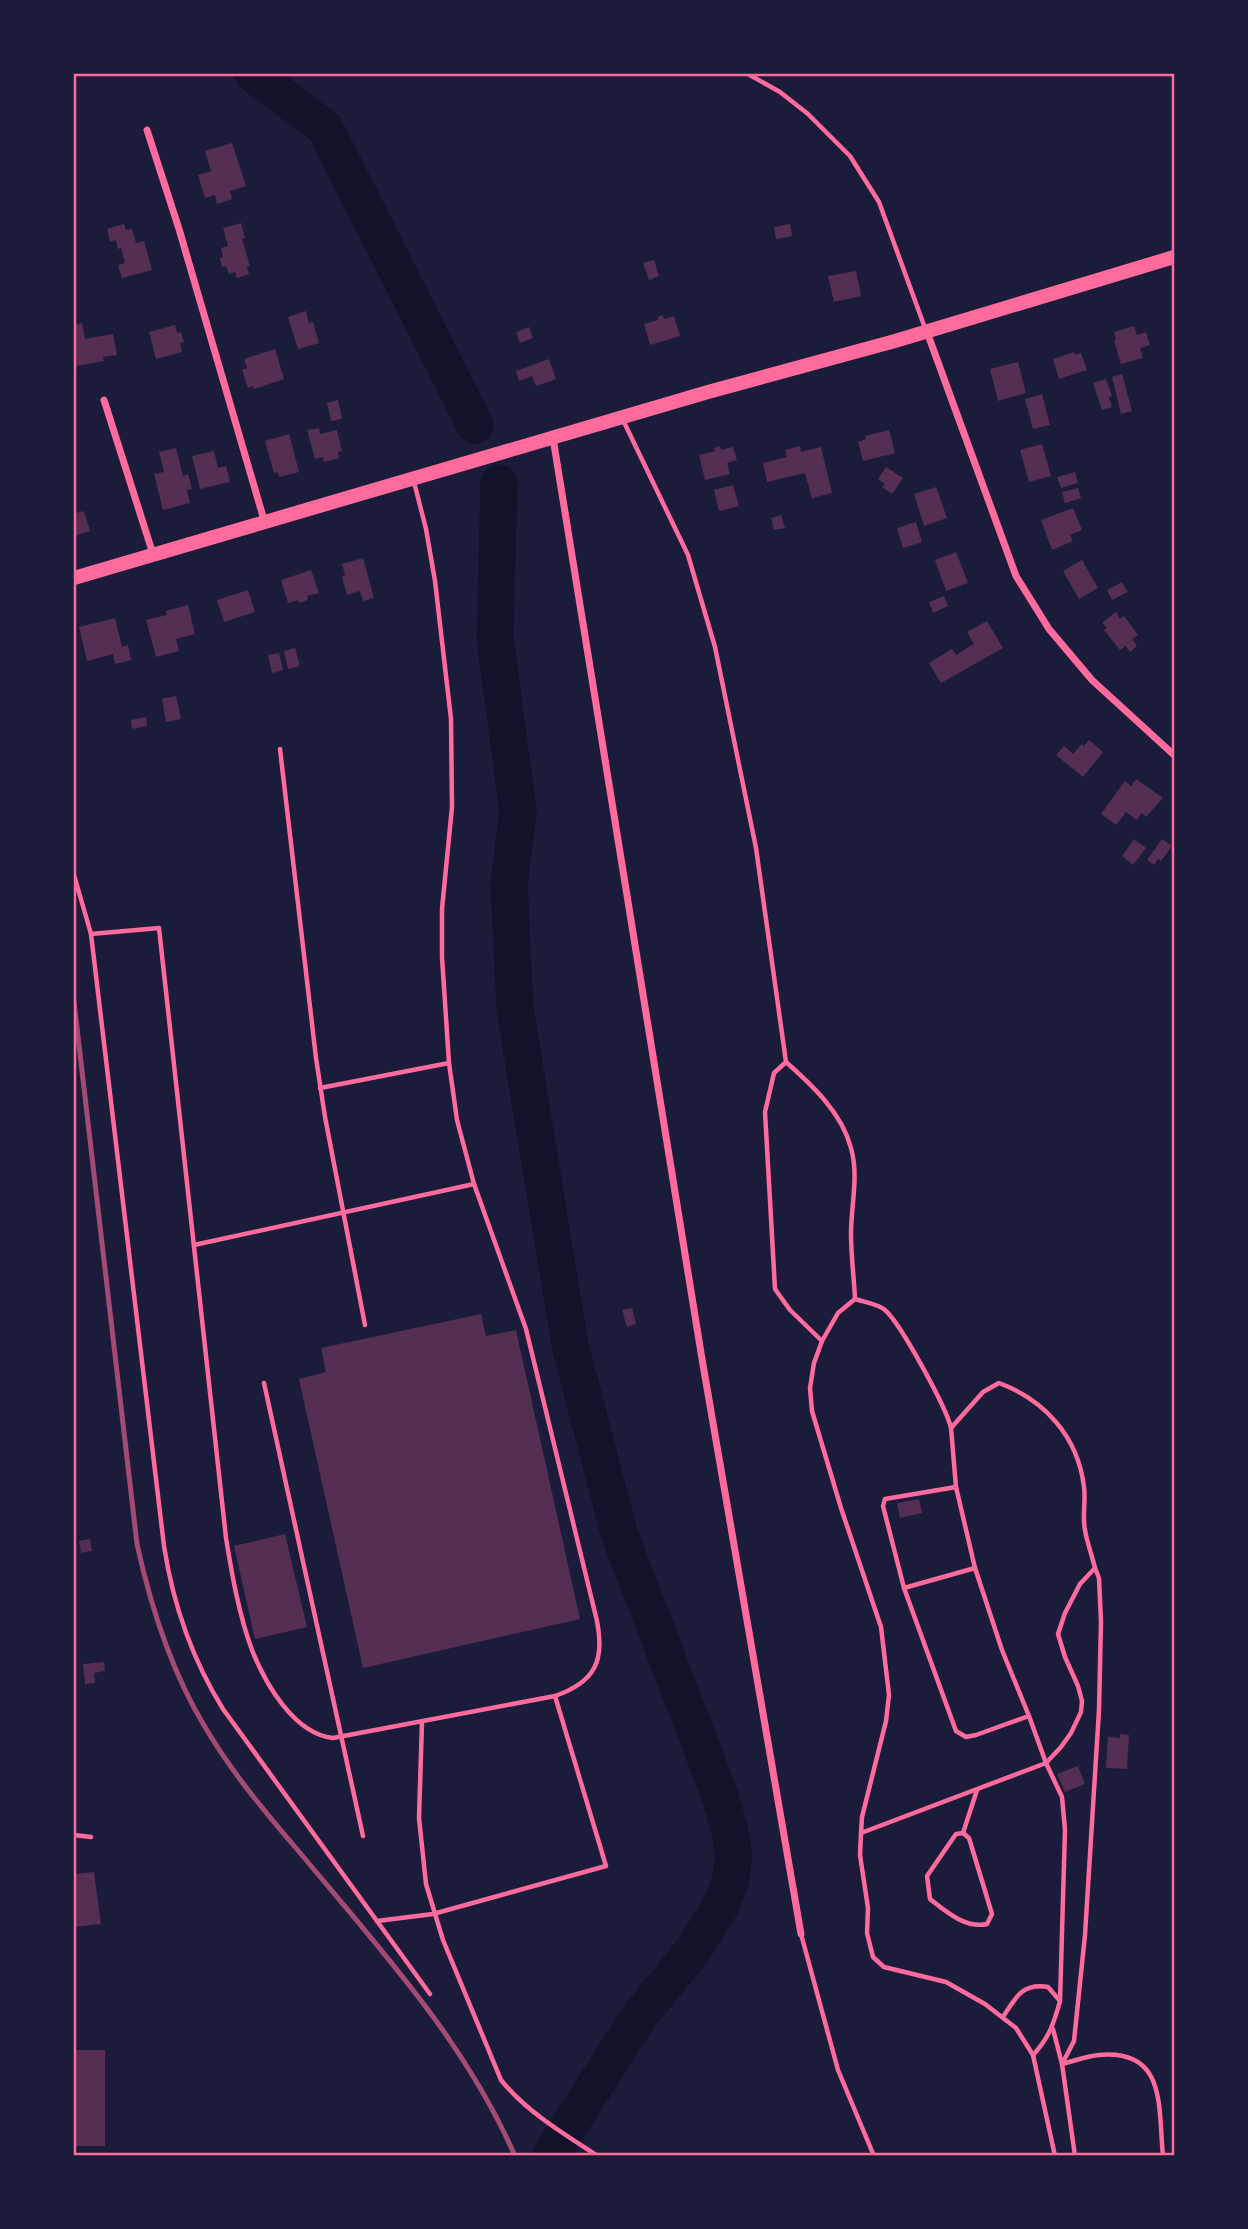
<svg xmlns="http://www.w3.org/2000/svg" width="1248" height="2229" viewBox="0 0 1248 2229" font-family="Poppins,sans-serif">
  <rect width="100%" height="100%" fill="#1b1b3a"/>
  <g fill="none" stroke-linecap="round" stroke-linejoin="round">
    <!-- river -->
    <g stroke="#12122b" stroke-width="37">
      <path d="M253,74L325,128L475,425"/>
      <path d="M499,483L495,638L518,811L509,884L515,1009L570,1345L619,1533L719,1793L730,1832L734,1857L730,1882L720,1907L694,1949L638,2018L550,2156"/>
    </g>
  </g>
  <!-- building -->
  <g fill="#542f53">
    <path d="M232,143L246,186L230,191L232,199L217,204L215,195L205,198L198,175L211,171L205,151Z"/>
    <path d="M241,223L245,238L242,239L250,266L247,267L249,274L237,278L235,272L229,274L226,266L222,267L220,258L223,257L221,248L228,246L223,228Z"/>
    <path d="M124,224L126,230L132,229L136,243L144,241L152,270L122,278L118,265L125,263L121,248L118,249L116,240L110,242L107,229Z"/>
    <path d="M790,224L792,236L776,239L774,227Z"/>
    <path d="M654,260L659,276L649,280L643,263Z"/>
    <path d="M856,271L861,296L834,302L828,276Z"/>
    <path d="M306,311L309,323L313,322L319,343L298,349L288,317Z"/>
    <path d="M663,315L664,319L674,316L680,336L650,345L644,324L658,320V317Z"/>
    <path d="M82,323L85,339L113,334L117,355L103,357L104,361L76,366L77,369L74,370V325Z"/>
    <path d="M175,325L177,333L181,332L184,342L180,343L182,352L156,359L149,332Z"/>
    <path d="M1134,326L1137,335L1146,332L1150,345L1140,348L1143,358L1121,364L1114,341L1116,340L1114,332Z"/>
    <path d="M529,327L533,338L520,343L516,332Z"/>
    <path d="M275,349L284,379L254,389L253,386L248,388L242,370L247,368L244,359Z"/>
    <path d="M1074,352L1075,355L1081,353L1087,370L1059,379L1053,359Z"/>
    <path d="M549,359L556,379L536,386L532,376L519,381L516,371Z"/>
    <path d="M1018,362L1026,393L998,401L990,369Z"/>
    <path d="M1122,374L1132,411L1121,414L1112,377Z"/>
    <path d="M1106,379L1112,396L1109,397L1112,407L1102,410L1093,383Z"/>
    <path d="M1042,394L1050,425L1033,429L1025,399Z"/>
    <path d="M338,400L342,419L331,421L327,403Z"/>
    <path d="M319,428L320,434L337,430L342,451L338,452L339,458L324,462L323,457L315,459L307,430Z"/>
    <path d="M889,430L895,453L863,461L858,442L866,439L865,436Z"/>
    <path d="M289,434L299,472L279,477L278,472L274,473L265,441Z"/>
    <path d="M1042,444L1051,476L1029,482L1020,450Z"/>
    <path d="M720,446L721,450L733,447L737,460L727,463L730,474L705,480L699,455L715,451L714,448Z"/>
    <path d="M800,446L801,452L821,447L832,493L812,498L805,473L767,482L763,463L787,457L785,450Z"/>
    <path d="M176,448L183,476L188,474L192,489L187,490L190,503L163,510L154,474L164,472L159,452Z"/>
    <path d="M214,451L218,468L226,466L230,482L200,489L192,456Z"/>
    <path d="M886,467L903,478L892,494L882,487L885,484L878,479Z"/>
    <path d="M1075,472L1078,483L1061,488L1057,477Z"/>
    <path d="M733,485L739,506L719,511L714,490Z"/>
    <path d="M936,487L947,518L924,526L914,494Z"/>
    <path d="M1078,488L1081,498L1065,503L1062,492Z"/>
    <path d="M74,507L76,513L84,511L90,531L74,536Z"/>
    <path d="M1073,508L1082,530L1070,535L1073,541L1052,550L1041,520Z"/>
    <path d="M781,515L785,528L774,530L771,518Z"/>
    <path d="M916,522L922,542L903,548L897,528Z"/>
    <path d="M956,552L968,583L946,591L935,560Z"/>
    <path d="M363,558L374,598L363,601L360,591L347,595L342,577L345,575L342,564Z"/>
    <path d="M1082,560L1098,588L1079,599L1063,571Z"/>
    <path d="M311,570L319,593L307,596L308,600L299,603L298,600L288,603L281,580Z"/>
    <path d="M1122,582L1128,592L1112,600L1107,590Z"/>
    <path d="M248,590L255,612L224,622L217,600Z"/>
    <path d="M944,596L948,606L933,613L929,602Z"/>
    <path d="M188,605L195,634L176,639L179,651L156,657L146,620L167,615L166,611Z"/>
    <path d="M1116,612L1120,619L1124,616L1138,635L1132,639L1137,646L1130,652L1126,646L1120,650L1104,630L1107,628L1102,623Z"/>
    <path d="M115,618L122,647L128,645L131,660L115,664L113,654L87,661L79,627Z"/>
    <path d="M987,621L1003,648L941,683L929,663L952,649L956,655L974,644L967,632Z"/>
    <path d="M295,648L300,666L288,669L284,651Z"/>
    <path d="M279,653L283,670L272,673L268,655Z"/>
    <path d="M176,696L181,719L166,722L162,699Z"/>
    <path d="M146,717L147,726L132,729L131,720Z"/>
    <path d="M1089,740L1103,752L1083,777L1056,755L1064,746L1073,754L1082,744L1084,746Z"/>
    <path d="M1136,779L1163,798L1146,817L1142,813L1137,820L1126,812L1116,825L1101,814L1125,781L1131,786Z"/>
    <path d="M1134,839L1146,848L1133,865L1122,856Z"/>
    <path d="M1162,839L1172,846L1161,861L1158,859L1154,865L1147,860Z"/>
    <path d="M632,1308L636,1324L627,1327L622,1310Z"/>
    <path d="M481,1314L486,1336L516,1330L580,1619L363,1668L299,1379L326,1372L321,1348Z"/>
    <path d="M919,1499L922,1513L900,1518L897,1503Z"/>
    <path d="M285,1534L307,1627L255,1639L234,1546Z"/>
    <path d="M90,1539L92,1551L81,1553L79,1541Z"/>
    <path d="M104,1662L105,1671L94,1673L95,1683L85,1684L83,1664Z"/>
    <path d="M1120,1734L1129,1735L1127,1769L1106,1768L1108,1737L1120,1738Z"/>
    <path d="M1078,1766L1085,1784L1065,1792L1057,1774Z"/>
    <path d="M94,1872L101,1924L74,1927V1874Z"/>
    <rect x="74" y="2050" width="31" height="96"/>
  </g>
  <g fill="none" stroke-linecap="round" stroke-linejoin="round">
    <!-- service -->
    <g stroke="#ff6b9d" stroke-width="4.5">
      <path d="M748,74L780,92L808,114L850,156L879,202L925,328"/>
      <path d="M622,418L688,555L715,647L756,848L786,1062C812,1085 842,1113 851,1148C859,1176 851,1205 851,1234C851,1256 854,1277 855,1299C864,1302 878,1304 885,1310C901,1324 946,1407 951,1428L983,1392L999,1383C1045,1400 1078,1437 1084,1487C1086,1501 1082,1516 1085,1530C1087,1543 1092,1555 1095,1568L1080,1584L1065,1613L1058,1634L1065,1657L1078,1686L1082,1701L1081,1712L1071,1733L1061,1747L1046,1763L861,1833L862,1817L886,1721L889,1695L881,1627L841,1508L812,1411L810,1388L814,1363L822,1341L790,1310L775,1289L765,1112L774,1073L786,1062"/>
      <path d="M280,749L316,1058L325,1117L365,1325"/>
      <path d="M74,875L91,934L164,1546C173,1604 192,1659 223,1709L430,1994"/>
      <path d="M91,934L159,928L226,1538C232,1575 239,1615 252,1650C265,1683 294,1734 333,1738L555,1696C595,1682 605,1661 597,1621L526,1329L474,1184L457,1120L449,1063L442,957V909L452,807L451,719L435,581L426,529L414,482"/>
      <path d="M320,1088L449,1063"/>
      <path d="M194,1245L474,1184"/>
      <path d="M822,1341L838,1313L855,1299"/>
      <path d="M264,1383L363,1836"/>
      <path d="M951,1428L956,1487L885,1499L883,1506L904,1588L956,1731L966,1737L976,1735L1029,1716L1046,1763L1062,1797L1065,1830L1060,2001"/>
      <path d="M956,1487L975,1568"/>
      <path d="M1095,1568L1099,1578L1101,1622L1099,1710L1085,1935L1074,2041L1062,2064C1074,2061 1087,2056 1099,2055C1167,2049 1158,2107 1163,2156"/>
      <path d="M904,1588L975,1568L1002,1650L1029,1716"/>
      <path d="M422,1722L419,1818L426,1884L443,1940L501,2080C527,2112 564,2134 598,2156"/>
      <path d="M861,1833L860,1855L868,1908L867,1933L873,1957L884,1967L946,1982L985,2004L1016,2028L1033,2055C1049,2038 1054,2023 1060,2001L1048,1987C1022,1983 1016,1997 1003,2017"/>
      <path d="M963,1833L969,1838L992,1914L987,1924C966,1929 945,1911 930,1899L927,1876L956,1834Z"/>
      <path d="M963,1833L977,1790"/>
      <path d="M74,1835L91,1837"/>
      <path d="M377,1921L433,1914L606,1866L555,1696"/>
      <path d="M801,1934L838,2070L874,2156"/>
      <path d="M1053,2029L1062,2064L1075,2156"/>
      <path d="M1033,2055L1055,2156"/>
    </g>
    <!-- minor -->
    <g stroke="#ff6b9d" stroke-width="7">
      <path d="M147,130L179,229L264,520"/>
      <path d="M927,332L1016,576L1049,629L1092,680L1174,755"/>
      <path d="M104,400L153,554"/>
      <path d="M553,438L702,1359L801,1934"/>
    </g>
    <!-- primary -->
    <path stroke="#ff6b9d" stroke-width="14" d="M74,578L708,392L895,341L1174,257"/>
    <!-- rail -->
    <path stroke="#a44b75" stroke-width="5" d="M74,1002L137,1544C151,1608 171,1671 205,1727C232,1773 266,1813 301,1854C380,1949 465,2041 515,2156"/>
  </g>
  <!-- border -->
  <rect width="1248" height="2229" fill="none" stroke="#1b1b3a" stroke-width="150"/>
  <rect x="75" y="75" width="1098" height="2079" fill="none" stroke="#ff6b9d" stroke-width="2.5"/>
</svg>
